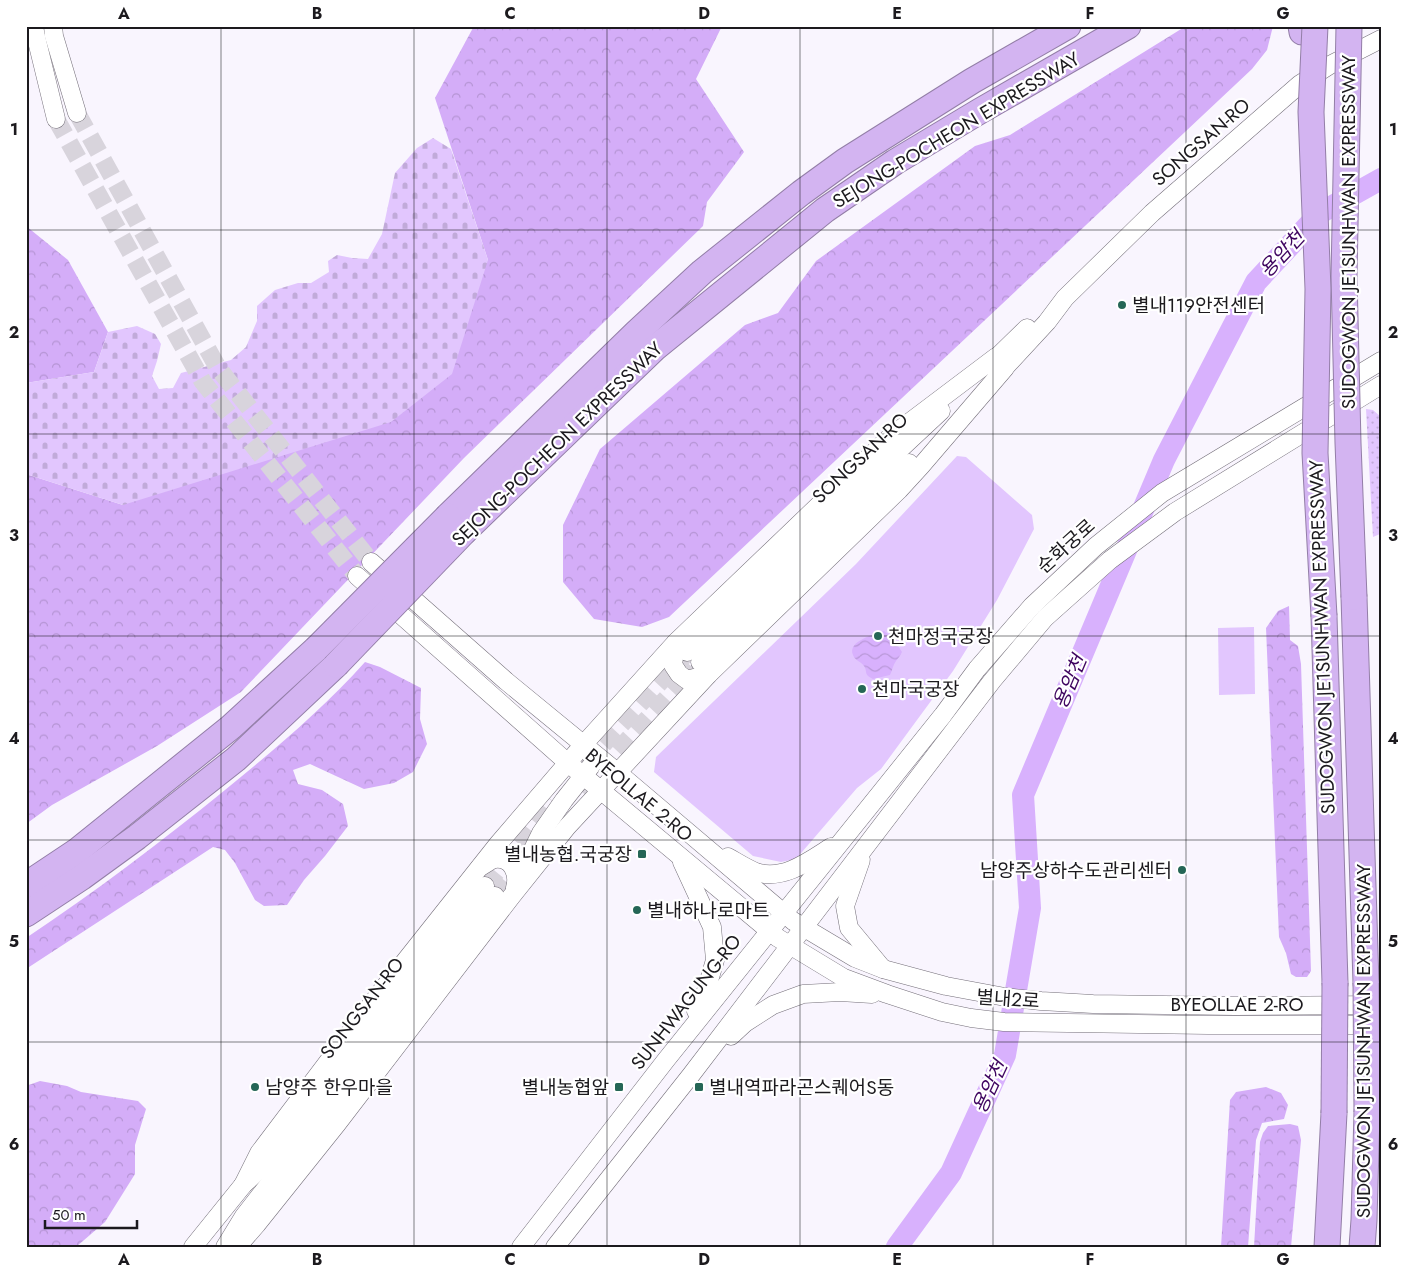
<svg xmlns="http://www.w3.org/2000/svg" width="1407" height="1273" viewBox="0 0 1407 1273" font-family="Jost,'Noto Sans KR',sans-serif">
  <defs>
    <pattern id="grass-dots" width="8" height="8" patternUnits="userSpaceOnUse" patternTransform="scale(1.25)"><rect width="8" height="8" fill="#e2c6fe"/><path d="M2 2h.1M6 6h.1" fill="none" stroke="#c1aad9" stroke-width="1.8" stroke-linecap="round"/></pattern>
    <pattern id="forest-crowns" width="20" height="18" patternUnits="userSpaceOnUse" patternTransform="scale(1.25)"><rect width="20" height="18" fill="#d4adf8"/><path d="M2 6a3 3 0 1 1 6 0M12 15a3 3 0 1 1 6 0" fill="none" stroke="#b594d4"/></pattern>
    <pattern id="cemetery-stones" width="16" height="16" patternUnits="userSpaceOnUse" patternTransform="scale(1.25)"><rect width="16" height="16" fill="#e2c6fe"/><path d="M2 7V4a2 2 0 0 1 4 0v3zM10 15v-3a2 2 0 0 1 4 0v3z" fill="#c1aad9"/></pattern>
    <pattern id="water-waves" width="16" height="10" patternUnits="userSpaceOnUse" patternTransform="scale(1.25)"><rect width="16" height="10" fill="#d8b1fd"/><path d="M0 5q4-4 8 0t8 0" fill="none" stroke="#b998d8"/></pattern>
  </defs>
  <rect width="100%" height="100%" fill="#f9f5fe"/>
  <!-- grass -->
  <path fill="url(#grass-dots)" d="M1366,409L1373,410L1381,417V449L1379,453L1381,462V532L1380,534L1373,537Z"/>
  <!-- forest -->
  <g fill="url(#forest-crowns)">
    <path d="M474,26H722L696,79L744,152L707,202L703,226L464,458L241,692L157,746L52,805L26,824V474L123,505L488,260L435,98Z"/>
    <path d="M1186,26H1273L1267,50L1252,69L669,617L642,627L594,619L563,582V525L600,449L745,325L778,313L816,261L975,146L1010,135Z"/>
    <path d="M26,226L68,260L108,332L94,372L26,383Z"/>
    <path d="M1289,606L1290,640L1298,646L1301,664L1311,971L1307,977H1296L1291,974L1286,953L1279,937L1266,628L1278,611Z"/>
    <path d="M365,662L380,667L421,688L420,719L427,744L413,772L394,783L364,789L310,764L293,770L298,784L322,790L343,804L348,826L325,856L304,880L287,905L264,906L255,900L235,863L225,850L213,847L26,969V938C95,892 161,842 225,790C274,750 323,709 365,662Z"/>
    <path d="M40,1081L67,1086L81,1092L138,1101L146,1109L135,1145V1174L105,1222L76,1247H26V1086Z"/>
    <path d="M1266,1087L1281,1093L1288,1105L1284,1119L1262,1123L1256,1140L1248,1247H1221L1230,1100L1236,1092Z"/>
    <path d="M1290,1124L1298,1126L1301,1140L1291,1247H1254L1260,1142L1263,1133L1268,1126Z"/>
  </g>
  <!-- cemetery -->
  <path fill="url(#cemetery-stones)" d="M433,138L451,149L488,260L452,374L391,422L123,505L26,474V383L94,372L108,332L137,326L155,334L161,344L157,361L152,376L159,389L173,388L181,373L231,360L246,347L257,321V306L275,290L298,283H311L329,272L328,261L337,255L352,258L368,259L382,234L395,173L417,148Z"/>
  <!-- park -->
  <g fill="#e2c6fe">
    <path d="M957,456L966,457L1032,515L1034,529L997,600L953,671L881,769L857,788L796,859L781,862L753,856L654,772L656,757L856,564Z"/>
    <path d="M1254,627L1255,694L1219,695L1218,628Z"/>
  </g>
  <!-- water -->
  <path fill="url(#water-waves)" d="M884,631L893,638L902,652C900,656 898,658 896,661C893,665 892,671 890,675L873,679C863,674 868,672 864,666C862,662 855,661 853,655C847,641 875,634 884,631Z"/>
  <g fill="none" stroke-linecap="round" stroke-linejoin="round">
    <!-- river -->
    <path stroke="#d8b1fd" stroke-width="22" d="M897,1247L951,1173L1005,1055L1030,908L1023,795L1164,460L1256,282L1320,213L1381,179"/>
    <!-- minor-tunnel -->
    <g stroke="#d8d4dc" stroke-width="18" stroke-dasharray="18 9" stroke-linecap="butt">
      <path d="M77,113L218,368L371,562"/>
      <path d="M56,119L203,382L357,576"/>
      <path d="M585,764L684,656"/>
      <path d="M581,791L595,775L694,669"/>
      <path d="M485,886L554,802"/>
      <path d="M495,896L522,863"/>
    </g>
    <defs>
      <g id="minor">
        <path d="M34,26L36,37L56,119"/>
        <path d="M53,26L54,36L77,113"/>
        <path d="M989,365L1027,328"/>
        <path d="M997,376L1047,322L1065,298L1152,213L1300,84L1330,65L1381,39"/>
        <path d="M371,562L506,681L617,772L793,921L855,958L883,969L946,986L1005,997L1041,1001L1093,1004L1235,1006L1381,1005"/>
        <path d="M357,576L568,763L778,938L844,978L887,994L942,1012L971,1018L1004,1022L1208,1025H1381"/>
        <path d="M676,642L673,665L679,674L687,680L709,674"/>
        <path d="M687,652L777,564L941,411"/>
        <path d="M700,662L789,575L909,463"/>
        <path d="M728,857C737,862 746,868 756,872C783,881 809,861 831,847"/>
        <path d="M861,860L845,906L849,928L883,969"/>
        <path d="M682,862L712,927L715,960L706,991L696,1011"/>
        <path d="M480,867C485,865 490,860 495,859C512,857 519,874 515,888"/>
        <path d="M521,874L541,833L564,800L591,766"/>
        <path d="M731,1036L745,1023L773,1005L803,994L840,992L872,994"/>
        <path d="M243,1185L259,1153L383,989L498,844L583,745L676,642L890,437L996,357"/>
        <path d="M193,1247L243,1185L269,1161L485,886"/>
        <path d="M225,1247L244,1216L495,896"/>
        <path d="M237,1247L257,1224L337,1124L511,897L567,827L709,674L899,490L921,466L1005,368"/>
        <path d="M521,1247L666,1060L943,715L977,669L1032,606L1096,546L1162,493L1381,361"/>
        <path d="M555,1247L691,1075L992,681L1045,618L1110,560L1175,512L1381,385"/>
      </g>
      <g id="highway">
        <path d="M1301,26L1302,32"/>
        <path d="M448,516L636,333L702,272L801,193L845,161L972,81L1068,26"/>
        <path d="M465,531L655,348L825,210L895,162L980,111L1128,26"/>
        <path d="M1354,597L1366,983"/>
        <path d="M1324,616L1335,983"/>
        <path d="M26,885L77,851L231,727L316,649"/>
        <path d="M26,914L82,877L137,837L236,759L336,665"/>
        <path d="M1327,1247L1334,1113"/>
        <path d="M1362,1247L1364,1220L1367,1112"/>
      </g>
    </defs>
    <!-- minor casing -->
    <use href="#minor" stroke="#746f79" stroke-width="19"/>
    <!-- highway casing -->
    <use href="#highway" stroke="#937ea7" stroke-width="27"/>
    <!-- minor -->
    <use href="#minor" stroke="#fff" stroke-width="18"/>
    <!-- highway -->
    <use href="#highway" stroke="#d3b4f1" stroke-width="25"/>
    <defs>
      <g id="highway-bridge">
        <path d="M1315,26L1311,112L1318,289L1315,453L1324,616"/>
        <path d="M1349,26L1344,276L1348,443L1354,597"/>
        <path d="M316,649L448,516"/>
        <path d="M336,665L465,531"/>
        <path d="M1366,983L1367,1112"/>
        <path d="M1334,1113L1335,983"/>
      </g>
    </defs>
    <!-- highway-bridge casing -->
    <use href="#highway-bridge" stroke="#937ea7" stroke-width="27" stroke-linecap="butt"/>
    <!-- highway-bridge -->
    <use href="#highway-bridge" stroke="#d3b4f1" stroke-width="25"/>
  </g>
  <!-- grid -->
  <path fill="none" stroke="#1c1a1e" stroke-width="1" stroke-opacity="0.55" d="M221,26V1247M414,26V1247M607,26V1247M800,26V1247M993,26V1247M1186,26V1247M26,230H1381M26,434H1381M26,636H1381M26,840H1381M26,1042H1381"/>
  <!-- markers -->
  <g fill="#256656" stroke="#fff" stroke-width="2">
    <circle cx="1122" cy="305" r="5"/>
    <circle cx="878" cy="636" r="5"/>
    <circle cx="862" cy="689" r="5"/>
    <rect x="637" y="849" width="10" height="10" rx="2.5"/>
    <circle cx="1182" cy="870" r="5"/>
    <circle cx="637" cy="910" r="5"/>
    <circle cx="255" cy="1087" r="5"/>
    <rect x="614" y="1082" width="10" height="10" rx="2.5"/>
    <rect x="694" y="1082" width="10" height="10" rx="2.5"/>
  </g>
  <g text-anchor="middle" dominant-baseline="central" stroke-width="4.5" stroke-linejoin="round" paint-order="stroke">
    <!-- street labels -->
    <g font-size="19" fill="#1c1a1e" stroke="#fff">
      <text transform="translate(956 130) rotate(-31)">SEJONG-POCHEON EXPRESSWAY</text>
      <text transform="translate(1201 142) rotate(-41)">SONGSAN-RO</text>
      <text transform="translate(1348 232) rotate(-90)">SUDOGWON JE1SUNHWAN EXPRESSWAY</text>
      <text transform="translate(557 444) rotate(-44)">SEJONG-POCHEON EXPRESSWAY</text>
      <text transform="translate(860 458) rotate(-43)">SONGSAN-RO</text>
      <text transform="translate(1066 546) rotate(-42)">순화궁로</text>
      <text transform="translate(1322 637) rotate(-92)">SUDOGWON JE1SUNHWAN EXPRESSWAY</text>
      <text transform="translate(639 795) rotate(40)">BYEOLLAE 2-RO</text>
      <text transform="translate(1008 999) rotate(4)">별내2로</text>
      <text transform="translate(686 1002) rotate(-52)">SUNHWAGUNG-RO</text>
      <text x="1237" y="1004">BYEOLLAE 2-RO</text>
      <text transform="translate(362 1008) rotate(-52)">SONGSAN-RO</text>
      <text transform="translate(1363 1041) rotate(-90)">SUDOGWON JE1SUNHWAN EXPRESSWAY</text>
    </g>
    <!-- poi labels -->
    <g font-size="19" fill="#1c1a1e" stroke="#fff" text-anchor="start">
      <text x="1132" y="305">별내119안전센터</text>
      <text x="888" y="636">천마정국궁장</text>
      <text x="872" y="689">천마국궁장</text>
      <text x="632" y="854" text-anchor="end">별내농협.국궁장</text>
      <text x="1172" y="870" text-anchor="end">남양주상하수도관리센터</text>
      <text x="647" y="910">별내하나로마트</text>
      <text x="265" y="1087">남양주 한우마을</text>
      <text x="609" y="1087" text-anchor="end">별내농협앞</text>
      <text x="709" y="1087">별내역파라곤스퀘어S동</text>
    </g>
    <!-- water labels -->
    <g font-size="20" font-style="italic" fill="#3f0560" stroke="#fff">
      <text transform="translate(1282 254) rotate(-47)">용암천</text>
      <text transform="translate(1070 682) rotate(-67)">용암천</text>
      <text transform="translate(990 1087) rotate(-65)">용암천</text>
    </g>
  </g>
  <!-- border -->
  <rect width="1407" height="1273" fill="none" stroke="#ffffff" stroke-width="55"/>
  <!-- scale -->
  <path d="M45 1220v8h92v-8" fill="none" stroke="#1c1a1e" stroke-width="2.5"/>
  <text x="52" y="1220" font-size="15" fill="#1c1a1e" stroke="#ffffff" stroke-width="4" paint-order="stroke">50 m</text>
  <rect x="28" y="28" width="1352" height="1218" fill="none" stroke="#1c1a1e" stroke-width="2"/>
  <g font-size="16" text-anchor="middle" font-weight="bold" fill="#1c1a1e">
    <text x="124" y="19">A</text>
    <text x="317" y="19">B</text>
    <text x="510" y="19">C</text>
    <text x="704" y="19">D</text>
    <text x="897" y="19">E</text>
    <text x="1090" y="19">F</text>
    <text x="1283" y="19">G</text>
    <text x="14" y="135">1</text>
    <text x="1393" y="135">1</text>
    <text x="14" y="338">2</text>
    <text x="1393" y="338">2</text>
    <text x="14" y="541">3</text>
    <text x="1393" y="541">3</text>
    <text x="14" y="744">4</text>
    <text x="1393" y="744">4</text>
    <text x="14" y="947">5</text>
    <text x="1393" y="947">5</text>
    <text x="14" y="1150">6</text>
    <text x="1393" y="1150">6</text>
    <text x="124" y="1265">A</text>
    <text x="317" y="1265">B</text>
    <text x="510" y="1265">C</text>
    <text x="704" y="1265">D</text>
    <text x="897" y="1265">E</text>
    <text x="1090" y="1265">F</text>
    <text x="1283" y="1265">G</text>
  </g>
</svg>
